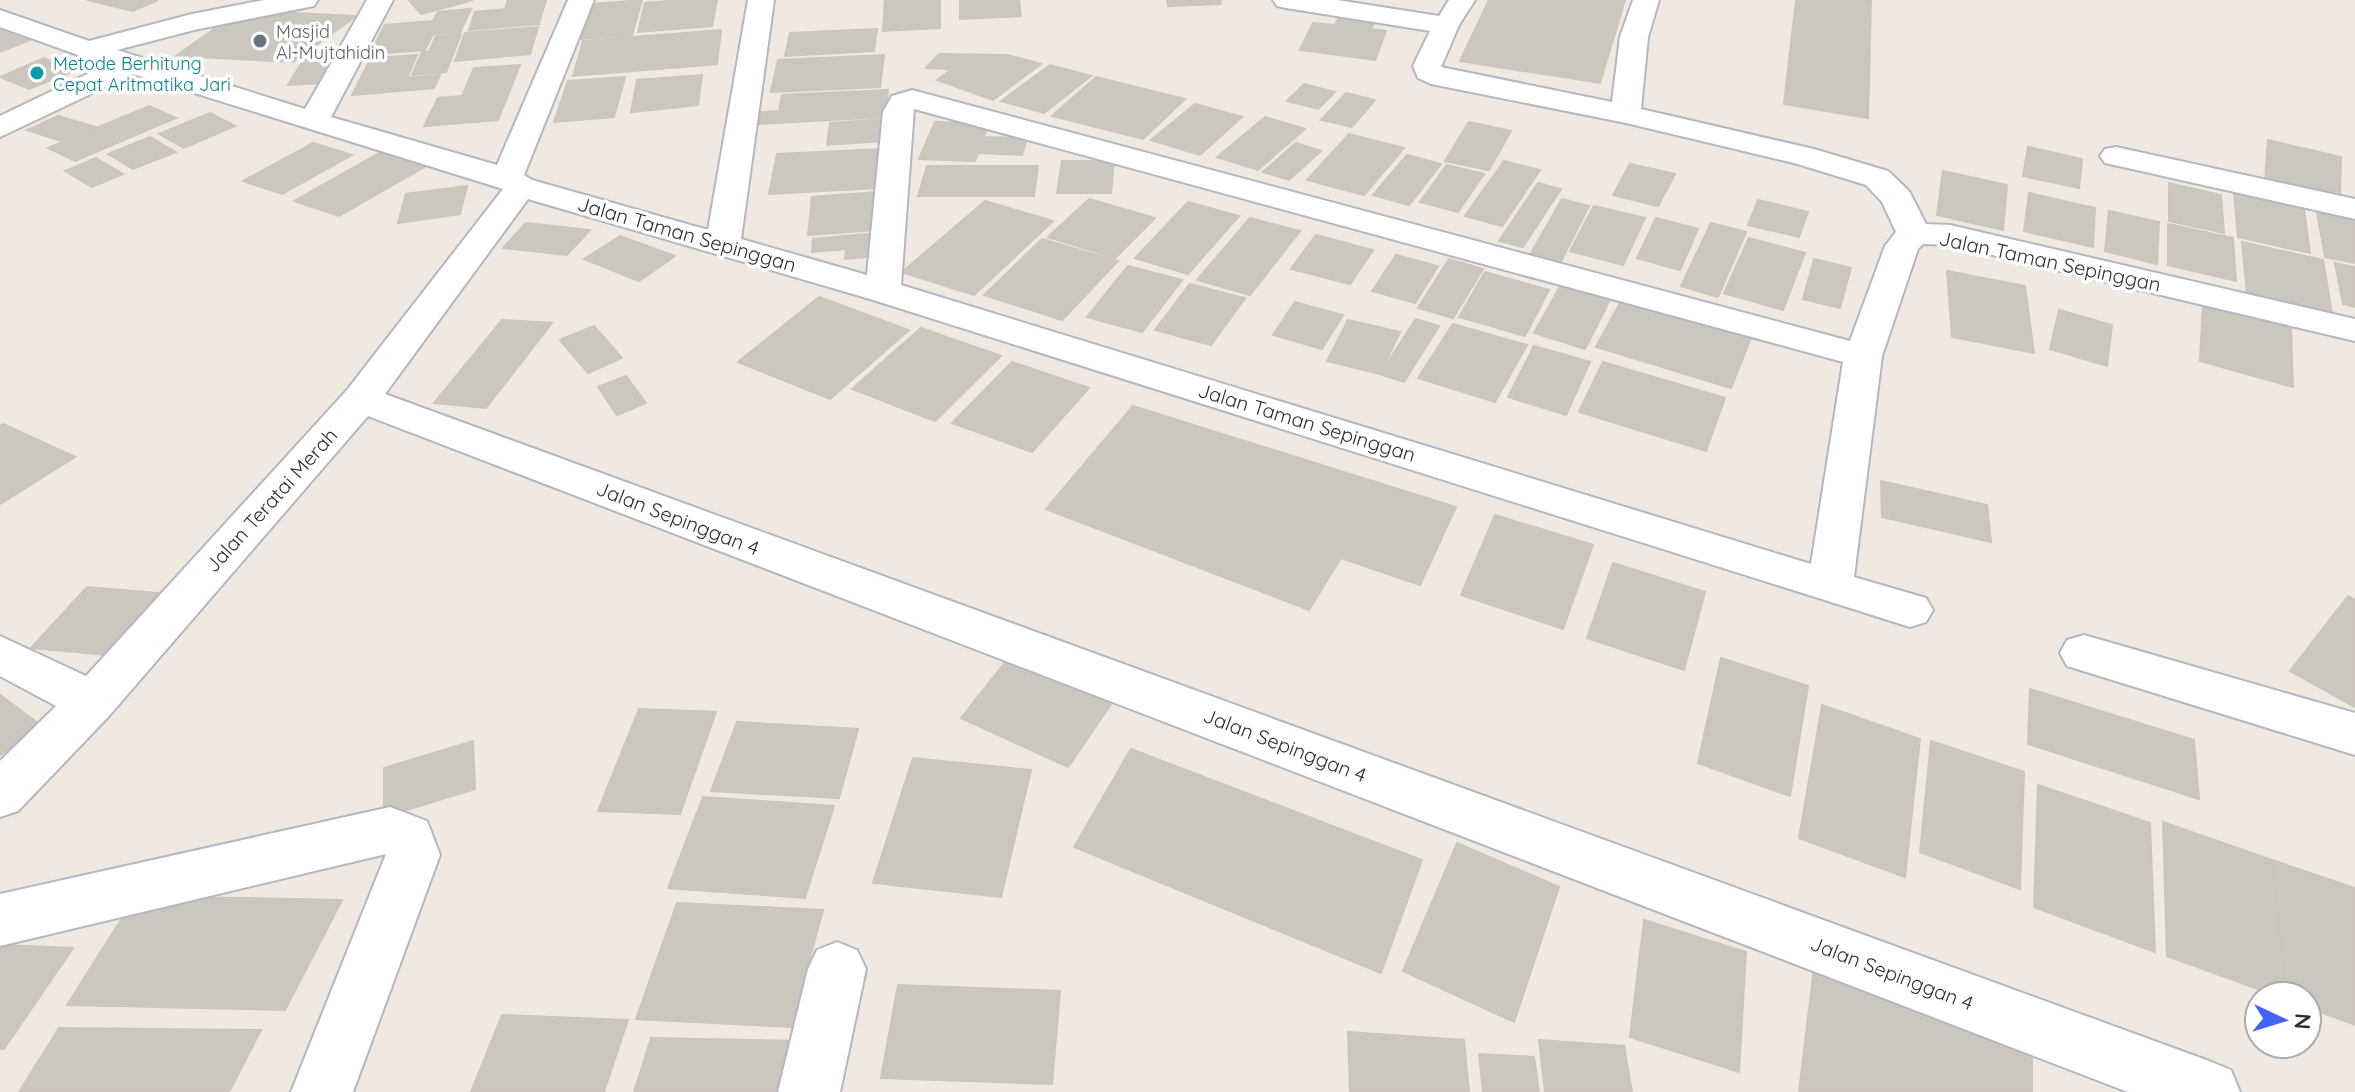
<svg xmlns="http://www.w3.org/2000/svg" width="2355" height="1092" viewBox="0 0 2355 1092" font-family="Quicksand,sans-serif">
  <rect width="100%" height="100%" fill="#efe9e1"/>
  <!-- building -->
  <g fill="#cbc7bf" stroke="#cbc5ba" stroke-width="2">
    <path d="M87,0H158L133,11Z"/>
    <path d="M409,0H473L421,14Z"/>
    <path d="M508,0H546L539,24L469,30L475,12L505,9Z"/>
    <path d="M642,0L632,35L582,39L594,4Z"/>
    <path d="M678,0H717L712,26L638,32L645,3Z"/>
    <path d="M885,0H940V28L883,31Z"/>
    <path d="M960,0H1019L1021,16L960,19Z"/>
    <path d="M1167,0H1220L1221,4L1168,6Z"/>
    <path d="M1489,0H1625L1600,83L1460,61Z"/>
    <path d="M1796,0H1871L1868,118L1784,104Z"/>
    <path d="M471,9L460,32L433,34L425,50L370,54L385,25L433,21L438,12Z"/>
    <path d="M272,12L356,16L293,62L176,56L220,25Z"/>
    <path d="M1338,19L1374,23L1371,29L1386,31L1375,60L1300,50L1313,23L1335,25Z"/>
    <path d="M538,27L530,54L455,61L465,33Z"/>
    <path d="M0,28L32,39L0,52Z"/>
    <path d="M877,29L874,51L785,56L790,33Z"/>
    <path d="M721,30L717,64L573,76L583,41Z"/>
    <path d="M461,34L446,72L412,75L422,52H429L436,36Z"/>
    <path d="M939,54L1007,55L1041,64L993,100L937,80L952,69L926,68Z"/>
    <path d="M417,55L407,78L440,75L434,88L352,95L371,58Z"/>
    <path d="M884,55L880,87L771,92L778,60Z"/>
    <path d="M341,56L323,83L288,85L304,59Z"/>
    <path d="M44,58L74,71L29,89L0,77Z"/>
    <path d="M520,65L498,120L424,126L438,98L462,96L474,68Z"/>
    <path d="M1050,65L1091,76L1044,113L1001,101Z"/>
    <path d="M702,75L698,105L631,112L637,80Z"/>
    <path d="M625,77L614,117L554,122L568,81Z"/>
    <path d="M1096,77L1185,99L1143,139L1052,116Z"/>
    <path d="M1304,84L1335,92L1318,109L1287,101Z"/>
    <path d="M888,90L885,117L758,124L760,112L779,111L782,95Z"/>
    <path d="M1346,93L1375,100L1352,127L1321,120Z"/>
    <path d="M1195,104L1242,117L1200,155L1151,140Z"/>
    <path d="M149,106L176,118L75,161L48,148Z"/>
    <path d="M210,113L235,126L184,148L159,134Z"/>
    <path d="M58,116L96,127L64,142L27,130Z"/>
    <path d="M1265,117L1305,129L1258,170L1217,157Z"/>
    <path d="M884,119L883,141L827,145L830,123Z"/>
    <path d="M935,122L988,124L984,137L1027,138L1022,155L978,153L975,161L919,159Z"/>
    <path d="M1469,122L1511,131L1489,170L1445,161Z"/>
    <path d="M1349,134L1404,148L1364,195L1307,180Z"/>
    <path d="M150,137L176,152L133,169L108,154Z"/>
    <path d="M2268,140L2341,157L2340,199L2265,181Z"/>
    <path d="M313,143L352,155L282,194L243,181Z"/>
    <path d="M1296,143L1321,151L1289,180L1263,172Z"/>
    <path d="M2028,147L2082,159L2079,188L2023,176Z"/>
    <path d="M882,149L878,188L769,194L777,154Z"/>
    <path d="M381,152L426,166L339,216L294,201Z"/>
    <path d="M1407,155L1441,164L1409,205L1373,195Z"/>
    <path d="M96,158L123,174L92,187L65,171Z"/>
    <path d="M1062,161H1114L1111,193H1057Z"/>
    <path d="M1504,161L1540,170L1502,226L1465,216Z"/>
    <path d="M1630,164L1675,174L1658,206L1613,195Z"/>
    <path d="M1447,165L1484,174L1458,212L1420,202Z"/>
    <path d="M927,166H1038L1034,196H918Z"/>
    <path d="M1943,171L2007,185L2003,230L1937,215Z"/>
    <path d="M1538,183L1561,189L1523,247L1499,241Z"/>
    <path d="M2169,183L2221,195L2224,233L2169,221Z"/>
    <path d="M467,186L460,214L398,223L406,194Z"/>
    <path d="M877,192L875,230L808,235L812,197Z"/>
    <path d="M2029,193L2095,208L2093,247L2024,231Z"/>
    <path d="M2234,193L2304,208L2310,253L2238,237Z"/>
    <path d="M1089,199L1155,218L1115,258L1048,237Z"/>
    <path d="M1562,199L1589,206L1561,261L1531,253Z"/>
    <path d="M1758,200L1808,212L1799,237L1748,225Z"/>
    <path d="M985,201L1053,221L974,295L902,272Z"/>
    <path d="M1188,202L1239,216L1188,274L1135,258Z"/>
    <path d="M1594,206L1645,218L1623,265L1570,251Z"/>
    <path d="M2109,211L2159,222L2157,264L2105,251Z"/>
    <path d="M2317,212L2355,221V263L2325,257Z"/>
    <path d="M1250,218L1300,231L1250,295L1197,280Z"/>
    <path d="M1656,218L1698,229L1680,270L1637,258Z"/>
    <path d="M526,223L590,230L567,255L503,248Z"/>
    <path d="M1711,223L1746,232L1718,297L1681,286Z"/>
    <path d="M2168,224L2233,238L2236,281L2168,265Z"/>
    <path d="M876,233V256L845,259L846,249L812,252L813,239Z"/>
    <path d="M1316,235L1373,250L1350,284L1291,269Z"/>
    <path d="M620,236L675,256L639,281L584,259Z"/>
    <path d="M1749,238L1805,253L1783,310L1724,293Z"/>
    <path d="M1042,239L1118,261L1062,320L984,295Z"/>
    <path d="M2242,242L2323,260L2332,314L2247,294Z"/>
    <path d="M1396,255L1438,266L1415,303L1372,291Z"/>
    <path d="M1449,259L1483,269L1453,318L1418,308Z"/>
    <path d="M1814,259L1851,268L1840,308L1803,299Z"/>
    <path d="M2335,263L2355,267V307L2343,304Z"/>
    <path d="M1128,266L1182,280L1142,332L1087,317Z"/>
    <path d="M1947,271L2025,286L2034,353L1952,337Z"/>
    <path d="M1485,272L1549,290L1525,336L1459,317Z"/>
    <path d="M1190,284L1245,298L1211,345L1155,330Z"/>
    <path d="M1561,285L1611,298L1585,349L1534,333Z"/>
    <path d="M819,297L909,330L830,399L738,362Z"/>
    <path d="M1621,301L1751,338L1731,388L1596,347Z"/>
    <path d="M1295,302L1343,315L1322,349L1273,335Z"/>
    <path d="M2203,302L2291,326L2293,387L2200,361Z"/>
    <path d="M2059,310L2112,325L2107,366L2050,349Z"/>
    <path d="M1416,319L1439,326L1404,382L1380,374Z"/>
    <path d="M502,320L552,323L486,408L434,403Z"/>
    <path d="M1348,320L1400,332L1380,374L1327,361Z"/>
    <path d="M1453,324L1527,345L1495,402L1418,378Z"/>
    <path d="M594,326L622,358L588,373L560,340Z"/>
    <path d="M921,328L1001,356L935,421L852,389Z"/>
    <path d="M1534,346L1590,362L1566,415L1508,397Z"/>
    <path d="M1012,362L1089,388L1032,452L952,423Z"/>
    <path d="M1603,362L1725,398L1706,451L1579,412Z"/>
    <path d="M626,376L646,403L617,415L598,387Z"/>
    <path d="M1133,406L1456,507L1420,585L1341,558L1309,610L1046,509Z"/>
    <path d="M3,424L75,457L0,504V426Z"/>
    <path d="M1881,481L1987,505L1991,542L1882,517Z"/>
    <path d="M1495,515L1593,545L1563,629L1461,595Z"/>
    <path d="M1613,563L1705,592L1684,670L1587,638Z"/>
    <path d="M87,587L170,594L117,656L31,648Z"/>
    <path d="M2348,596L2355,600V707L2290,671Z"/>
    <path d="M1010,656L1114,700L1068,767L961,718Z"/>
    <path d="M1721,658L1808,686L1790,796L1698,763Z"/>
    <path d="M2030,689L2194,740L2199,799L2028,744Z"/>
    <path d="M0,695L42,726L0,755Z"/>
    <path d="M1822,705L1920,739L1905,877L1799,838Z"/>
    <path d="M639,709L716,712L680,814L598,811Z"/>
    <path d="M737,722L858,729L839,798L711,791Z"/>
    <path d="M473,741L475,789L384,817V768Z"/>
    <path d="M1931,741L2024,772L2020,889L1920,852Z"/>
    <path d="M1131,749L1422,860L1381,973L1074,847Z"/>
    <path d="M913,758L1031,770L1001,897L873,883Z"/>
    <path d="M2038,785L2150,823L2155,952L2034,907Z"/>
    <path d="M703,797L834,806L805,898L668,888Z"/>
    <path d="M2163,822L2272,860L2287,996H2277L2167,956Z"/>
    <path d="M1457,843L1559,887L1514,1022L1403,971Z"/>
    <path d="M2272,860L2355,888V1025L2307,1007V996H2287Z"/>
    <path d="M136,896L342,900L285,1010L67,1005Z"/>
    <path d="M677,903L823,910L791,1027L636,1019Z"/>
    <path d="M1644,920L1746,952L1739,1072L1630,1037Z"/>
    <path d="M0,945L73,948L4,1049H0Z"/>
    <path d="M1814,968L2032,1051V1092H1799Z"/>
    <path d="M898,985L1060,991L1052,1084L881,1078Z"/>
    <path d="M502,1015L628,1020L604,1092H471Z"/>
    <path d="M59,1028L261,1030L229,1092H19Z"/>
    <path d="M1348,1032L1464,1040L1469,1092H1350Z"/>
    <path d="M651,1038L794,1041L782,1092H634Z"/>
    <path d="M1539,1040L1624,1046L1632,1092H1545Z"/>
    <path d="M1479,1054L1534,1057L1539,1092H1483Z"/>
  </g>
  <g fill="none" stroke-linecap="round" stroke-linejoin="round">
    <defs>
      <g id="minor">
        <path d="M264,0H318L314,6L194,30L117,50L305,109L367,0H393L331,117L497,165L568,0H594L524,175L532,180L708,230L748,0H774L741,239L867,275L883,112L892,96L912,90L1850,341L1885,246L1896,232L1882,202L1866,185L1794,163L1626,123L1431,84L1418,78L1413,66L1430,31L1286,8L1277,6L1273,0H1337L1439,16L1449,0H1475L1459,25L1441,67L1612,102L1620,37L1633,0H1659L1648,37L1641,109L1814,149L1888,171L1909,191L1926,224L1950,225L2355,319V341L1950,245L1923,244L1918,249L1882,356L1854,577L1926,598L1933,610L1926,622L1910,627L870,299L528,199L385,394L2209,1061L2231,1070L2240,1092H2128L368,416L109,716L18,811L0,817V761L56,706L0,676V636L86,676L347,390L503,189L133,74L0,137V116L106,65L0,27V10L89,41L192,14ZM914,109L1843,362L1811,564L901,285Z"/>
        <path d="M2116,147L2355,199V219L2105,163L2100,156L2105,149Z"/>
        <path d="M2084,635L2355,713V755L2067,666L2060,653L2067,640Z"/>
        <path d="M390,807L427,821L440,855L353,1092H291L386,854L0,946V894Z"/>
        <path d="M837,942L857,950L866,969L840,1092H778L808,969L817,950Z"/>
      </g>
    </defs>
    <!-- minor casing -->
    <use href="#minor" stroke="#b4b7c1" stroke-width="4"/>
    <!-- minor -->
    <use href="#minor" fill="#fff" fill-rule="evenodd"/>
  </g>
  <!-- markers -->
  <circle fill="#6b7280" stroke="#fff" stroke-width="3" cx="260" cy="41" r="8"/>
  <circle fill="#0f9aa8" stroke="#fff" stroke-width="3" cx="37" cy="73" r="8"/>
  <g text-anchor="middle" dominant-baseline="central" stroke-width="7" stroke-linejoin="round" paint-order="stroke">
    <!-- far-worship labels -->
    <g font-size="18" fill="#5b616d" stroke="#fff" text-anchor="start">
      <text x="276" y="31">Masjid<tspan x="276" dy="21">Al-Mujtahidin</tspan></text>
    </g>
    <!-- far-culture labels -->
    <g font-size="18" fill="#0d838f" stroke="#fff" text-anchor="start">
      <text x="53" y="63">Metode Berhitung<tspan x="53" dy="21">Cepat Aritmatika Jari</tspan></text>
    </g>
    <!-- street labels -->
    <g font-size="20" fill="#2e2e2e" stroke="#fff">
      <text transform="translate(687 234) rotate(16)">Jalan Taman Sepinggan</text>
      <text transform="translate(2050 261) rotate(12)">Jalan Taman Sepinggan</text>
      <text transform="translate(1307 422) rotate(17)">Jalan Taman Sepinggan</text>
      <text transform="translate(271 500) rotate(-48)">Jalan Teratai Merah</text>
      <text transform="translate(678 518) rotate(21)">Jalan Sepinggan 4</text>
      <text transform="translate(1285 745) rotate(21)">Jalan Sepinggan 4</text>
      <text transform="translate(1892 973) rotate(21)">Jalan Sepinggan 4</text>
    </g>
  </g>
  <!-- north arrow -->
  <g transform="translate(2283 1020) rotate(94)"><circle r="38" fill="#ffffff" stroke="#ababab" stroke-width="2"/>
  <path d="M0-6L14 30L0 20L-14 30Z" fill="#4264fb"/>
  <text y="-12" font-size="22" font-weight="bold" text-anchor="middle" fill="#2e2e2e">N</text>
  </g>
</svg>
